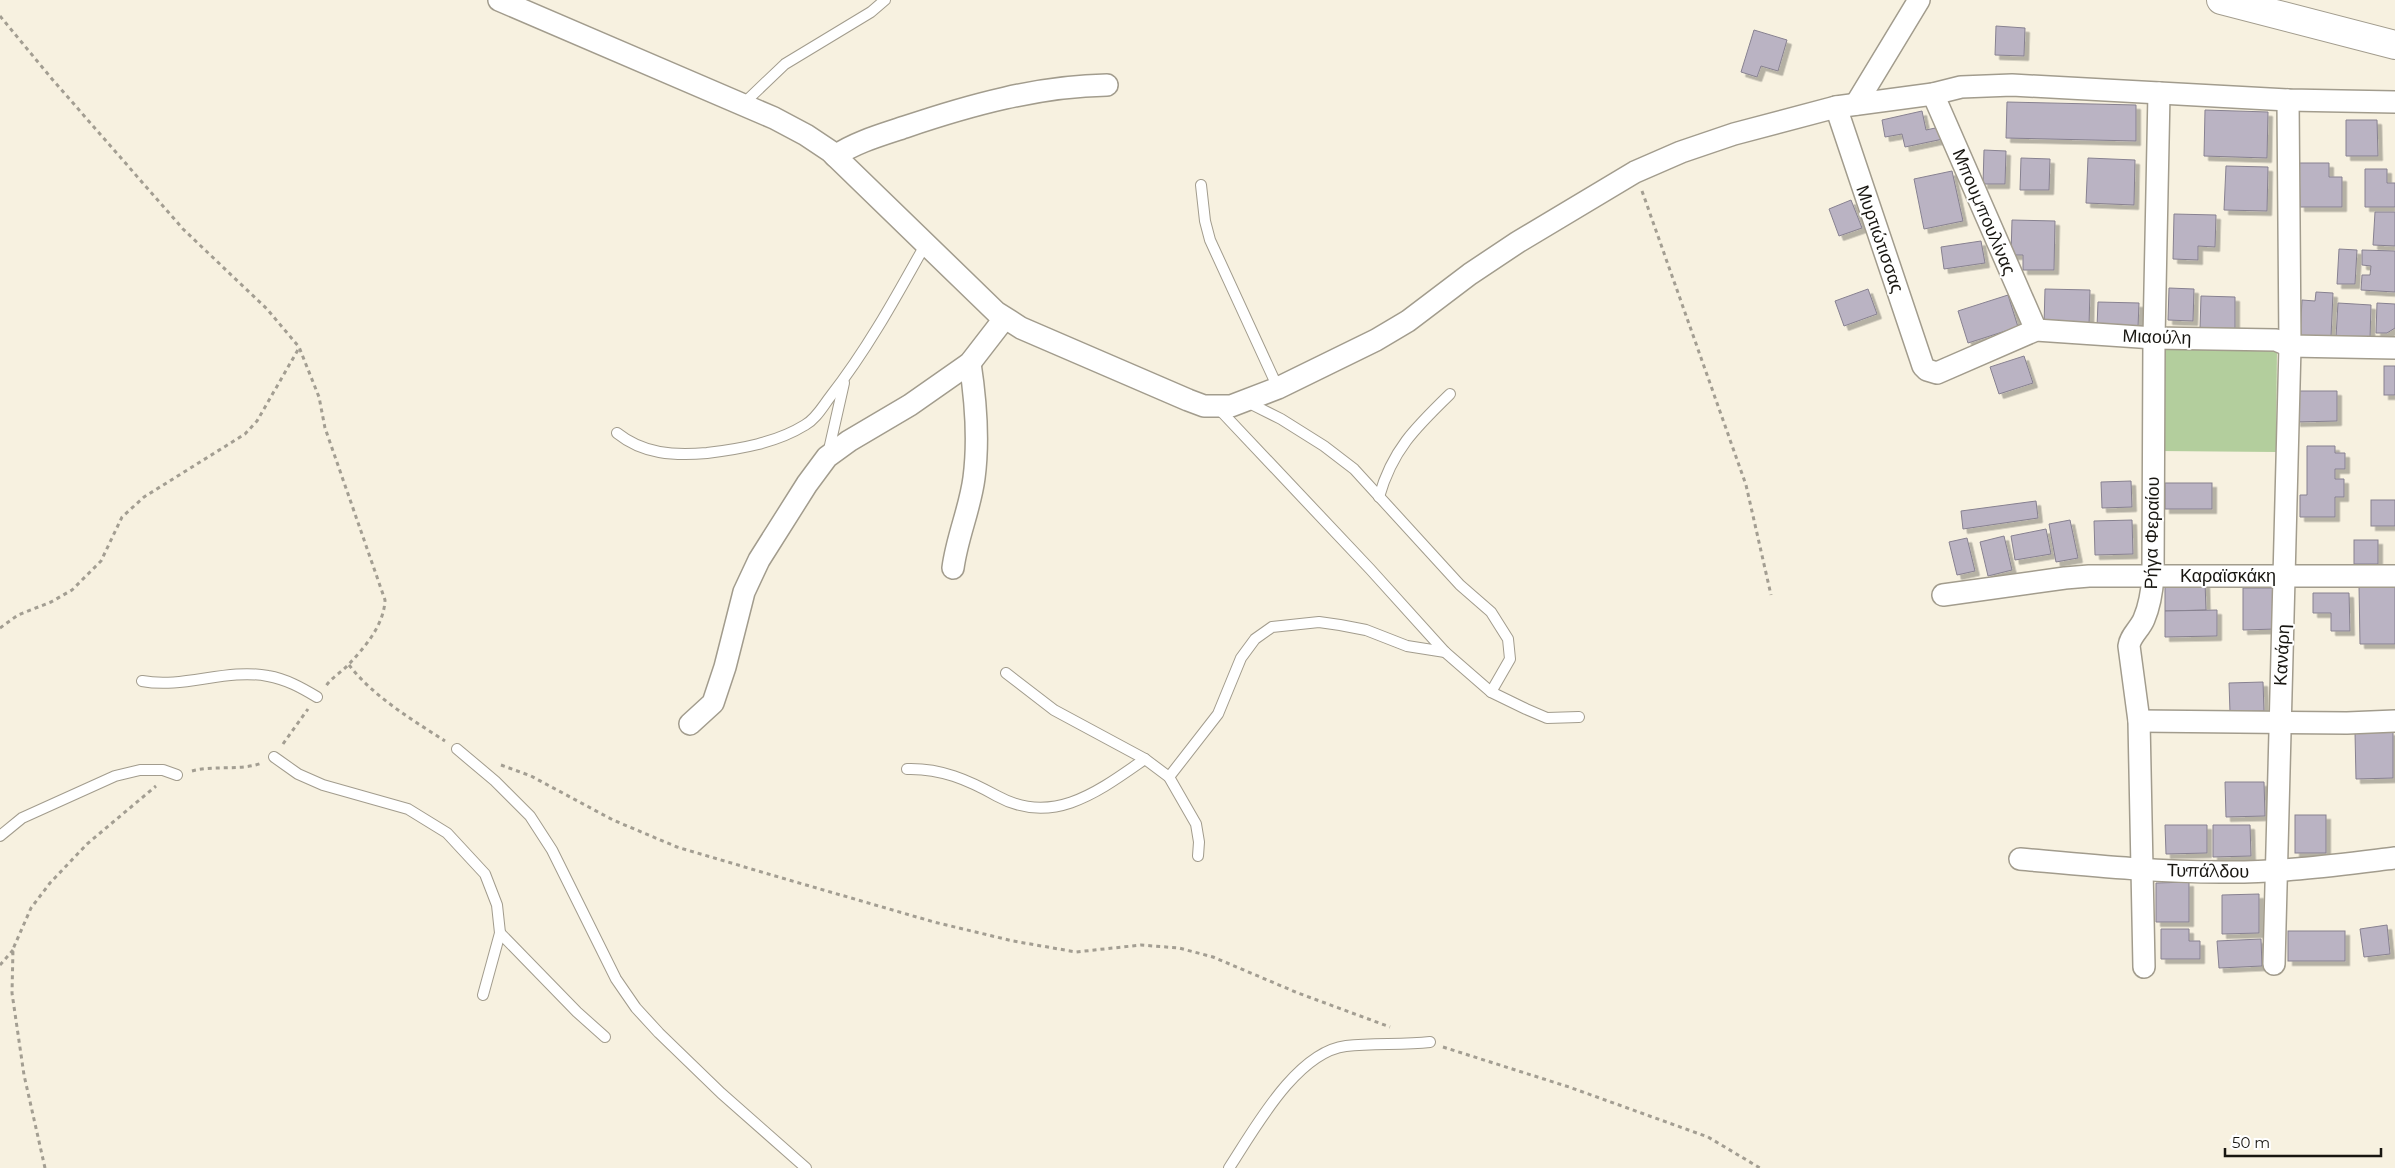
<svg xmlns="http://www.w3.org/2000/svg" width="2395" height="1168" viewBox="0 0 2395 1168" font-family="Montserrat,sans-serif">
  <defs>
    <filter id="shadow"><feDropShadow dx="4.5" dy="4.5" stdDeviation="0" flood-color="#0004"/></filter>
  </defs>
  <rect width="100%" height="100%" fill="#f7f1e0"/>
  <!-- green -->
  <path fill="#b3ce9d" d="M2160,346L2277,348L2276,452L2159,451Z"/>
  <!-- building -->
  <g fill="#bab3c3" stroke="#878190" filter="url(#shadow)">
    <path d="M1996,26L2025,28L2024,56L1995,55Z"/>
    <path d="M1754,30L1787,40L1778,71L1761,66L1757,77L1741,72Z"/>
    <path d="M2007,102L2136,105V141L2006,138Z"/>
    <path d="M2205,110L2268,112L2267,158L2204,156Z"/>
    <path d="M1922,111L1926,130L1940,127L1943,139L1905,147L1902,134L1885,137L1882,120Z"/>
    <path d="M2346,120H2377L2378,156H2346Z"/>
    <path d="M1984,150L2006,151L2005,184H1983Z"/>
    <path d="M2021,158L2050,159L2049,190H2020Z"/>
    <path d="M2088,158L2135,160L2134,205L2086,203Z"/>
    <path d="M2299,163H2329V177H2342V207H2300Z"/>
    <path d="M2226,166L2268,167L2267,211L2224,210Z"/>
    <path d="M2365,169H2387V183H2395V207H2365Z"/>
    <path d="M1952,171L1963,221L1924,229L1914,179Z"/>
    <path d="M1851,200L1862,228L1839,236L1829,209Z"/>
    <path d="M2375,212H2395V246L2373,245Z"/>
    <path d="M2174,214L2216,215L2215,247L2198,246V260L2173,259Z"/>
    <path d="M2012,220L2055,221L2054,270H2023V255H2011Z"/>
    <path d="M1981,241L1985,263L1944,269L1941,247Z"/>
    <path d="M2339,249L2357,250L2355,284H2337Z"/>
    <path d="M2362,250L2395,251V292L2361,290L2362,275H2370L2371,266L2362,265Z"/>
    <path d="M2169,288L2194,289L2193,321L2168,320Z"/>
    <path d="M1868,289L1877,314L1844,326L1835,301Z"/>
    <path d="M2045,289L2090,290L2089,326L2044,325Z"/>
    <path d="M2316,292L2333,293L2331,337L2300,336L2302,300L2315,301Z"/>
    <path d="M2008,295L2018,327L1968,343L1958,311Z"/>
    <path d="M2201,296L2235,297V330L2200,329Z"/>
    <path d="M2098,302L2139,303L2138,327H2097Z"/>
    <path d="M2338,303L2371,305L2370,339L2336,337Z"/>
    <path d="M2377,303L2395,304V328L2387,333H2376Z"/>
    <path d="M2024,356L2033,383L1999,394L1990,367Z"/>
    <rect x="2384" y="366" width="11" height="29"/>
    <path d="M2296,391H2337V421L2296,422Z"/>
    <path d="M2307,446H2335V453H2345V469H2335V479H2344V497H2335V517H2300V495H2307Z"/>
    <path d="M2131,481L2132,507L2102,508L2101,482Z"/>
    <rect x="2165" y="483" width="47" height="26"/>
    <rect x="2371" y="500" width="24" height="26"/>
    <path d="M2036,501L2038,518L1963,529L1961,511Z"/>
    <path d="M2070,520L2078,558L2056,562L2049,524Z"/>
    <path d="M2132,520L2133,554L2095,555L2094,521Z"/>
    <path d="M2046,529L2051,554L2015,560L2011,536Z"/>
    <path d="M2004,536L2012,570L1988,576L1980,542Z"/>
    <path d="M1967,538L1975,571L1957,575L1949,542Z"/>
    <rect x="2354" y="540" width="24" height="24"/>
    <path d="M2205,582L2206,610L2165,611V583Z"/>
    <path d="M2359,586H2395V644H2360Z"/>
    <path d="M2243,588H2274L2275,629L2243,630Z"/>
    <path d="M2313,593H2349L2350,631H2331V613H2313Z"/>
    <path d="M2217,610V636L2165,637V611Z"/>
    <path d="M2263,682L2264,711L2230,712L2229,683Z"/>
    <path d="M2393,731V778L2356,779L2355,732Z"/>
    <path d="M2225,782H2264L2265,816L2226,817Z"/>
    <rect x="2295" y="815" width="31" height="38"/>
    <path d="M2165,825H2207V853L2166,854Z"/>
    <path d="M2213,825H2250L2251,856L2213,857Z"/>
    <path d="M2189,882V922H2156V883Z"/>
    <path d="M2259,894V933L2222,934V895Z"/>
    <path d="M2387,925L2390,954L2364,957L2360,929Z"/>
    <path d="M2161,929H2189V941H2200V959H2161Z"/>
    <rect x="2288" y="931" width="57" height="30"/>
    <path d="M2261,939L2262,966L2219,968L2217,941Z"/>
  </g>
  <g fill="none" stroke-linecap="round" stroke-linejoin="round">
    <defs>
      <g id="lane">
        <path d="M742,105L785,64L871,12L885,0"/>
        <path d="M1201,185L1205,221L1210,240L1278,388"/>
        <path d="M1245,401L1281,419L1324,446L1354,469L1460,585L1491,612L1508,639L1510,659L1491,692"/>
        <path d="M1218,408L1370,569L1445,652L1491,692L1526,709L1547,718L1579,717"/>
        <path d="M617,433C643,454 674,456 707,453C740,449 776,443 805,425C816,419 823,406 830,397C867,350 896,297 925,245"/>
        <path d="M828,454L844,383"/>
        <path d="M1379,497C1392,450 1416,427 1450,394"/>
        <path d="M1006,673L1054,710L1145,759L1169,777L1196,824L1199,842L1198,856"/>
        <path d="M142,681C184,689 226,668 268,676C286,679 302,688 317,697"/>
        <path d="M457,749L495,781L530,816L552,850L616,979L636,1008L659,1033L721,1093L806,1168"/>
        <path d="M274,757L298,774L323,785L408,809L447,833L485,874L497,905L500,933L483,995"/>
        <path d="M907,769C941,768 968,780 997,796C1053,827 1099,791 1145,759"/>
        <path d="M1169,777L1218,714L1241,658L1255,639L1272,627L1319,622L1340,625L1366,630L1407,646L1445,652"/>
        <path d="M0,836L22,818L115,776L140,770H163L177,775"/>
        <path d="M500,933L577,1012L605,1037"/>
        <path d="M1229,1168C1254,1130 1296,1052 1346,1046C1374,1043 1402,1045 1430,1042"/>
      </g>
      <g id="street">
        <path d="M499,0L774,118L806,135L830,151L996,312L1021,328L1188,400L1204,406H1231L1278,388L1376,340L1408,321L1470,274L1518,242L1635,172L1681,152L1734,134L1836,107L1933,94L1961,87L2012,85L2288,100L2395,102"/>
        <path d="M1933,94L2036,330"/>
        <path d="M1856,104L1919,0"/>
        <path d="M1836,107L1923,366L1927,370L1937,373L2036,330L2154,338L2276,340L2290,346L2395,348"/>
        <path d="M835,156C856,142 881,135 905,127C970,105 1039,86 1107,85"/>
        <path d="M953,568C957,537 970,509 974,478C979,440 976,402 970,363"/>
        <path d="M1943,595L2065,578L2089,576H2395"/>
        <path d="M2139,721L2347,723L2395,721"/>
        <path d="M690,724L713,703L725,667L744,592L759,560L807,484L827,457L849,441L910,405L970,363L1004,319"/>
        <path d="M2020,859C2087,865 2154,872 2221,872C2279,873 2337,865 2395,858"/>
        <path d="M2274,964L2290,346L2288,100"/>
        <path d="M2144,967L2139,721L2129,646C2130,636 2140,629 2144,619C2150,605 2152,591 2153,576L2154,338L2159,93"/>
      </g>
      <path id="primary" d="M2221,0L2395,45"/>
    </defs>
    <!-- lane casing -->
    <use href="#lane" stroke="#a29c8d" stroke-width="12"/>
    <!-- street casing -->
    <use href="#street" stroke="#a29c8d" stroke-width="24"/>
    <!-- primary casing -->
    <use href="#primary" stroke="#a29c8d" stroke-width="30"/>
    <!-- path -->
    <g stroke="#a39e92" stroke-width="3" stroke-dasharray="4 4" stroke-linecap="butt">
      <path d="M0,16L52,79L183,229L267,309L299,347L319,397L325,428L385,600C384,625 365,647 349,664C342,672 332,677 326,686"/>
      <path d="M1642,191L1746,485L1771,595"/>
      <path d="M0,628L18,615L51,602L72,590L101,561L122,517L144,497L245,434L257,421L299,348"/>
      <path d="M349,665C374,697 411,719 445,741"/>
      <path d="M283,744L308,709"/>
      <path d="M501,765L531,776L613,820L677,847L782,878L934,922L1013,941L1076,952L1141,945L1179,948L1213,957L1298,993L1390,1027"/>
      <path d="M192,771C214,765 240,771 262,763"/>
      <path d="M0,965L13,950"/>
      <path d="M1443,1047L1569,1087L1708,1137L1760,1168"/>
      <path d="M45,1168L24,1075L12,993L13,949L31,908L50,883L87,844L156,786"/>
    </g>
    <!-- lane -->
    <use href="#lane" stroke="#fff" stroke-width="10"/>
    <!-- street -->
    <use href="#street" stroke="#fff" stroke-width="21"/>
    <!-- primary -->
    <use href="#primary" stroke="#fff" stroke-width="28"/>
  </g>
  <g text-anchor="middle" dominant-baseline="central" stroke-width="4" stroke-linejoin="round" paint-order="stroke">
    <!-- street labels -->
    <g font-size="18" fill="#181611" stroke="#fff">
      <text transform="translate(1984 212) rotate(67)">Μπουμπουλίνας</text>
      <text transform="translate(1880 239) rotate(71)">Μυρτιώτισσας</text>
      <text transform="translate(2157 337) rotate(2)">Μιαούλη</text>
      <text transform="translate(2152 533) rotate(-89)">Ρήγα Φεραίου</text>
      <text x="2228" y="576">Καραϊσκάκη</text>
      <text transform="translate(2282 655) rotate(-87)">Κανάρη</text>
      <text transform="translate(2208 871) rotate(1)">Τυπάλδου</text>
    </g>
  </g>
  <!-- scale -->
  <path d="M2225 1148v8h156v-8" fill="none" stroke="#181611" stroke-width="2.5"/>
  <text x="2232" y="1148" font-size="15" fill="#181611" stroke="#ffffff" stroke-width="4" paint-order="stroke">50 m</text>
</svg>
